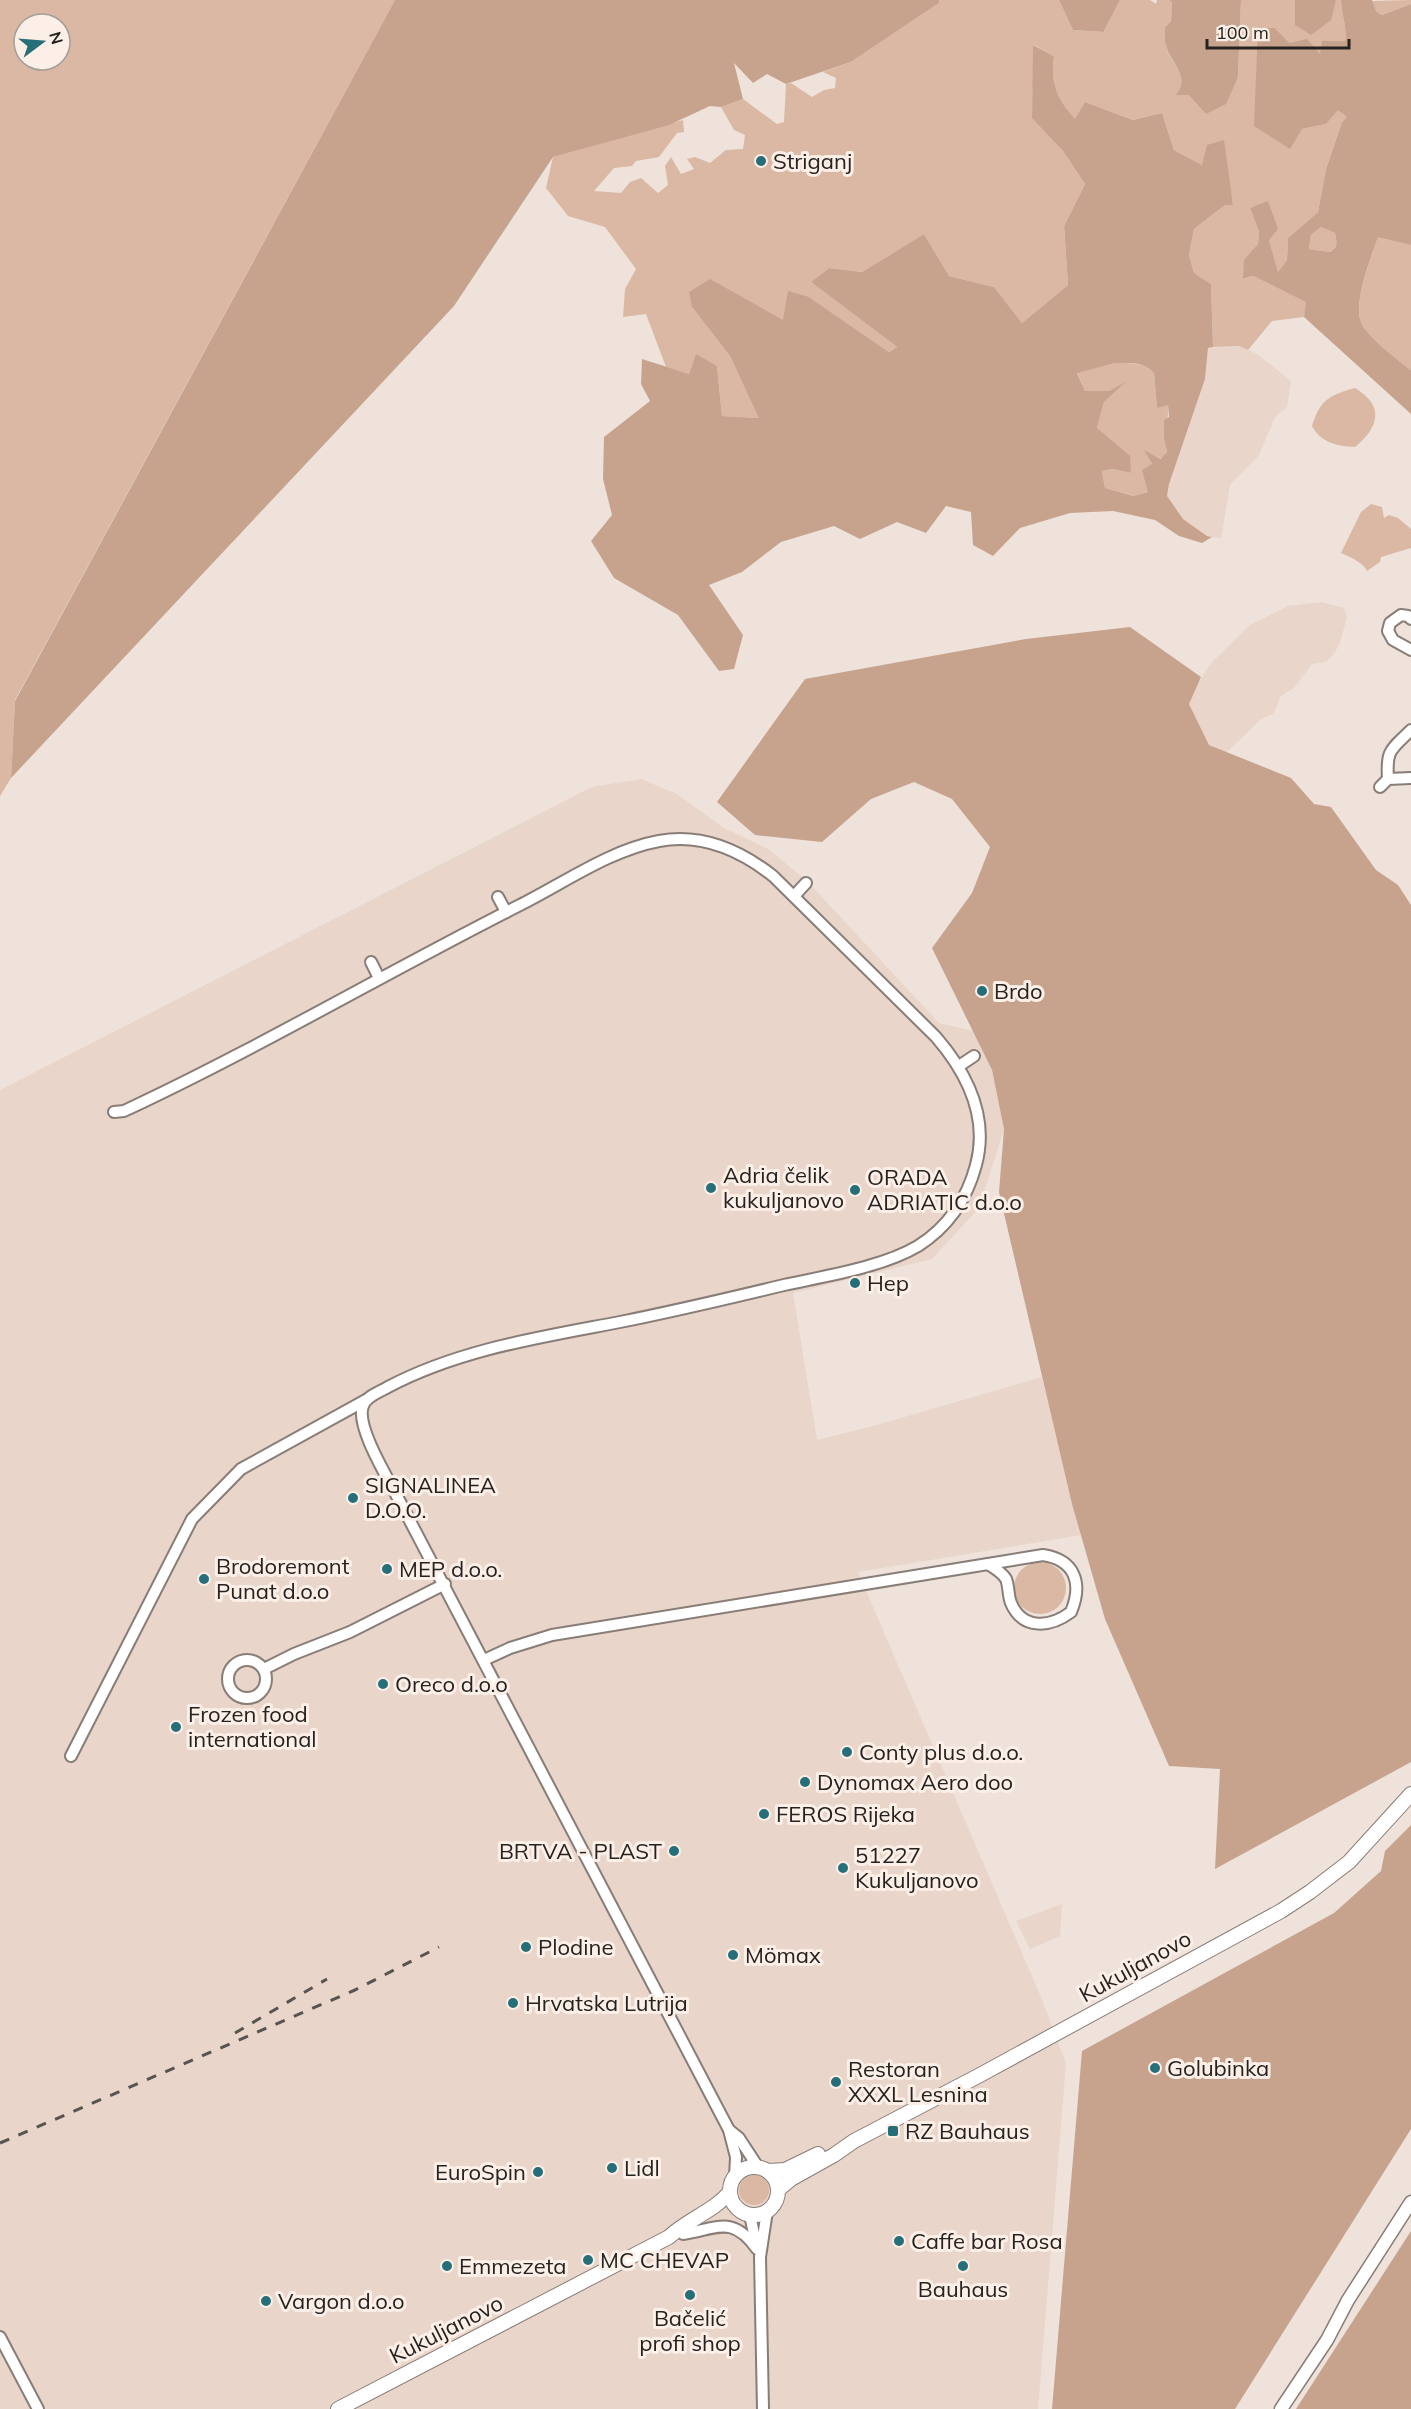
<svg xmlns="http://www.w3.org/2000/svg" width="1411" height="2409" viewBox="0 0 1411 2409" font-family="Mulish,sans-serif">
  <rect width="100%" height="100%" fill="#eee2db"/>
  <!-- built -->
  <g fill="#e9d5ca">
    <path d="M1239,346L1257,354L1291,381L1287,407L1275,417L1259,455L1230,485L1221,538L1207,536L1183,519L1167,497L1169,484L1205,379L1208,348Z"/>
    <path d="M1321,602L1344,608L1347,617L1340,643L1334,654L1326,662L1312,664L1294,688L1281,696L1273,714L1261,719L1226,753L1209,745L1189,704L1194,690L1211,663L1250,625L1288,606Z"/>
    <path d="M641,779L677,794L724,828L768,849L807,881L939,1023L973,1031L992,1070L1004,1129L979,1208L932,1259L793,1293L817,1440L877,1425L1042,1377L1081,1535L858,1572L1040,1995L1066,2063L1038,2409H0V1090L592,787Z"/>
    <path d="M1062,1904L1060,1936L1030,1949L1016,1921Z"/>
  </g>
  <!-- green -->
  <g fill="#dab8a3" fill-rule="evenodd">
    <path d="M0,0H395L15,700L11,778L0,796ZM24,24H60V60H24Z"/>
    <path d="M939,0H1059L1073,30L1102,32L1120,0H1150L1156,4L1157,0H1169L1172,2L1171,21L1165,27C1165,33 1164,40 1166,46C1171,66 1190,73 1177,95H1188L1238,78L1241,0H1341C1341,13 1348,31 1345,41L1320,55L1290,43L1275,28L1302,129L1326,124L1338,109L1347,117L1342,122L1326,169L1318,212L1288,238L1287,260L1278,273L1269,240V202L1250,208L1259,232L1258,244L1247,259L1244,279L1253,276L1307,302L1304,317L1272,321L1248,350L1239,346L1213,347L1211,284L1194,273L1189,255L1194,229L1225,205H1233L1229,185L1202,165L1174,150L1162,113L1133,120L1085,102L1075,120C1057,101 1050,82 1054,56L1034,45L1032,117L1063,151L1085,184L1064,226L1068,285L1022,323L994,287L949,276L924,234L862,272L829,268L811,282L897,347L889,352L809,297L783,320L692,307L730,356L760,418L722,416L717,366L696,355L689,374L666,367L646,314L623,317L625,289L636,269L605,227L568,216L546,188L553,157L683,120L684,132L677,133L659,157L636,161L632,166L614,168L594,191L621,193L630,182L641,178L658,193L668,185L665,166L671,157L681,174L694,169L687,159L695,157L710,163L726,150L743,149L745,135L734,130L721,107L743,99L777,124L784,122L786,84L791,83L812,97L824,90L835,88L836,78L823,72L851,62L939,3Z"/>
    <path d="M1411,0V4L1382,15L1376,11L1372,1Z"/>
    <path d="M1321,227L1335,233C1337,242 1338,247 1330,252L1309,249L1311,235Z"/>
    <path d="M1378,236L1411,245V370C1399,361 1366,336 1361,322C1353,301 1372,258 1378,236Z"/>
    <path d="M1115,363C1131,363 1142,362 1154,373L1157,408L1168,404C1169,423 1163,433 1167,452L1162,459L1145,451L1152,464L1148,492L1135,496L1105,488L1102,471L1113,469L1131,473L1097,428L1104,402L1124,384L1109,391H1085L1077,372Z"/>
    <path d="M1355,388C1385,406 1379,427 1355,447C1337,446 1321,443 1312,426C1320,400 1329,395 1355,388Z"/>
    <path d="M1371,504L1382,507L1384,518L1389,515L1398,518L1411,529V548L1381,557L1380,562L1367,571C1363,562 1350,557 1341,553L1361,512Z"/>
    <circle cx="1040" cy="1588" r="26"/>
    <circle cx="754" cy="2190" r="15"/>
  </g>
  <!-- forest -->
  <g fill="#c7a38e" fill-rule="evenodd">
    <path d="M395,0H939V3L851,62L786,84L767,74L753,83L734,63L743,99L721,107L710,106L669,125L553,157L454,306L11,778L15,701Z"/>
    <path d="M1059,0H1120L1103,32L1073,30Z"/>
    <path d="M1169,0H1241L1238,77L1226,104L1206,114L1189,95H1176C1191,76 1171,64 1166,46C1164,40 1165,33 1165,27L1171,21L1172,2Z"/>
    <path d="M1295,0H1336L1331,20L1311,35L1295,25Z"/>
    <path d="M1341,0H1372L1376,11L1382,15L1411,4V245L1378,237C1371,258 1353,302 1361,322C1366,336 1399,361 1411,370V414L1304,317L1306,302L1253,276L1243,279L1244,260L1258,244L1259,232L1250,208L1268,201L1278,229L1269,240L1278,272L1287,260L1288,238L1318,212L1326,169L1342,122L1347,117L1338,110L1326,124L1302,129L1290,149L1254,126L1258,28H1275L1290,43L1307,39L1320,54L1322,41H1345C1348,31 1341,13 1341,0ZM1321,227L1335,233C1337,243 1338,247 1330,252L1309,249L1311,235Z"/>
    <path d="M1033,45L1054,56C1050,82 1057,100 1075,119L1085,102L1133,120L1162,113L1174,150L1202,165L1207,145L1224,140L1233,205H1225L1194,229L1189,255L1194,273L1211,284L1213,347L1208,348L1205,379L1169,484L1167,496L1183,519L1207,536L1212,537L1202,543L1179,536L1155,520L1113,511L1070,513L1020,528L993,556L973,545L971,512L946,506L926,533L897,522L860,539L834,526L781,542L742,572L709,585L743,635L734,669L719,671L678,615L614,578L591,541L612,515L603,479L604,437L650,401L641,384L642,359L689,374L696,354L717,366L722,416L759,418L730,356L692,307L689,292L710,279L783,320L788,291L809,297L889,352L897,347L811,282L829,268L862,272L924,234L949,276L994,287L1022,323L1068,285L1064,226L1085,184L1063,151L1032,118ZM1115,363C1131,363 1142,361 1154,373L1157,408L1168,405L1169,417L1164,420V437L1167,452L1161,459L1144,450L1152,464L1142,470L1148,492L1134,496L1105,488L1102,471L1113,469L1131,473L1130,456L1097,428L1104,402L1126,382L1109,391H1085L1077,373Z"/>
    <path d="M1130,627L1201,677L1189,704L1209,745L1291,778L1314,804L1331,807L1376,870L1398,885L1411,905V1762L1215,1869L1220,1769L1169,1766L1105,1619L1072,1504L999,1192L1004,1129L992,1070L932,948L972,893L990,847L952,799L914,782L871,799L822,842L755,835L717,802L805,679L1026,639Z"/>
    <path d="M1411,1825V2129L1235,2409H1052L1082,2051L1334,1913L1381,1871L1385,1851Z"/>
    <path d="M1411,2231V2409H1296Z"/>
  </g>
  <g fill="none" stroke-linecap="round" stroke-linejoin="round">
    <defs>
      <g id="minor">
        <path d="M1411,619L1408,616L1401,615L1390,623L1388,631L1393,640L1411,650"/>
        <path d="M1388,779C1386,749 1391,750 1411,730"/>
        <path d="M1380,787L1388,779L1411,778"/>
        <path d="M794,896L806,883"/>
        <path d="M498,897L506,912"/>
        <path d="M371,962L379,978"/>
        <path d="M959,1066L974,1056"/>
        <path d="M114,1112L124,1111C259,1048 387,972 520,905C564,883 610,850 659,841C702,833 740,850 773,876L936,1037C967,1073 989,1117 976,1165C967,1199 948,1227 918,1246C883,1267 825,1276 784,1285C730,1298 675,1311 620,1322C542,1337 460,1349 388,1387C380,1392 366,1396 363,1406C355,1426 389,1480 399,1500L729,2130L736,2157L735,2177"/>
        <path d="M1043,1555C1075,1560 1083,1583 1071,1612C1051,1627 1023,1631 1011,1603C1008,1596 1009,1586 1006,1579C1002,1572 994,1568 988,1564Z"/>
        <path d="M484,1660L510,1648L552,1635L988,1564"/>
        <circle cx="247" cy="1679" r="19"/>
        <path d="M264,1669L294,1654L350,1632L445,1584"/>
        <path d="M71,1756L192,1519L241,1469L366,1400"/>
        <path d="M729,2130L739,2138L758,2167"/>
        <path d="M750,2215L757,2248"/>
        <path d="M683,2234C717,2229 732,2214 757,2249"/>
        <path d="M0,2337L38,2409"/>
        <path d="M763,2409L760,2257L767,2211"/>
      </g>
      <path id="tertiary" d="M1281,2409L1327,2340L1348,2300L1411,2202"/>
      <g id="secondary">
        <circle cx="754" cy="2191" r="24"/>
        <path d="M768,2171L785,2170L818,2154"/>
        <path d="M778,2190L791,2179L834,2155L854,2141L980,2075L1281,1911L1310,1892L1349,1862L1411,1794"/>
        <path d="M338,2409L669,2237C688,2219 713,2212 730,2192"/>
      </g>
    </defs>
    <!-- minor casing -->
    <use href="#minor" stroke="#887d77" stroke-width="14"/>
    <!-- tertiary casing -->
    <use href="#tertiary" stroke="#887d77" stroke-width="15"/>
    <!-- secondary casing -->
    <use href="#secondary" stroke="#887d77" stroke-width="16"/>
    <!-- minor -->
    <use href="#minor" stroke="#fff" stroke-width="10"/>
    <!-- tertiary -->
    <use href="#tertiary" stroke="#fff" stroke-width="12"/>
    <!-- secondary -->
    <use href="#secondary" stroke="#fff" stroke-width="14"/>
    <!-- rail -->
    <g stroke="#59534f" stroke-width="3" stroke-dasharray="10 10" stroke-linecap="butt">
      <path d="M235,2033L327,1979"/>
      <path d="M0,2143L355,1990L439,1947"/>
    </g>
  </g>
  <!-- markers -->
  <g fill="#266f79" stroke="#fbefe8" stroke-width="2">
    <circle cx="761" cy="161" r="6"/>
    <circle cx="982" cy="991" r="6"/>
    <circle cx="711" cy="1188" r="6"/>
    <circle cx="855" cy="1190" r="6"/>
    <circle cx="855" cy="1283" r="6"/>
    <circle cx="353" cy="1498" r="6"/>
    <circle cx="387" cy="1569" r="6"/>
    <circle cx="204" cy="1579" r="6"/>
    <circle cx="383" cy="1684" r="6"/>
    <circle cx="176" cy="1727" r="6"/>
    <circle cx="847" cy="1752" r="6"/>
    <circle cx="805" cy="1782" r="6"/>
    <circle cx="764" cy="1814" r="6"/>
    <circle cx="674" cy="1851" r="6"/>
    <circle cx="843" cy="1868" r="6"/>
    <circle cx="526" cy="1947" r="6"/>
    <circle cx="733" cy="1955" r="6"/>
    <circle cx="513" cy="2003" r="6"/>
    <circle cx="1155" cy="2068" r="6"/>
    <circle cx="836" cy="2082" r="6"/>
    <rect x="887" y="2125" width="12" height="12" rx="3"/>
    <circle cx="612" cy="2168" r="6"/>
    <circle cx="538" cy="2172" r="6"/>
    <circle cx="899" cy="2241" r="6"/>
    <circle cx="588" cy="2260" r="6"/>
    <circle cx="447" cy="2266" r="6"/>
    <circle cx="963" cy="2266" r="6"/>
    <circle cx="690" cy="2295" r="6"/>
    <circle cx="266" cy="2301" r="6"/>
  </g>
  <g text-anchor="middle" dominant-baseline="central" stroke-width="6" stroke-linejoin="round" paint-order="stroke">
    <!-- poi labels -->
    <g font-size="22" fill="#26221f" stroke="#fbefe8" text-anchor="start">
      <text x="773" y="161">Striganj</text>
      <text x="994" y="991">Brdo</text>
      <text x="723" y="1175">Adria čelik<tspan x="723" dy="25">kukuljanovo</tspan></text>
      <text x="867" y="1177">ORADA<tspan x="867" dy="25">ADRIATIC d.o.o</tspan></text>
      <text x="867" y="1283">Hep</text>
      <text x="365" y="1485">SIGNALINEA<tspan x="365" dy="25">D.O.O.</tspan></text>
      <text x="216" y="1566">Brodoremont<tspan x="216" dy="25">Punat d.o.o</tspan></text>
      <text x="399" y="1569">MEP d.o.o.</text>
      <text x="395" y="1684">Oreco d.o.o</text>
      <text x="188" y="1714">Frozen food<tspan x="188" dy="25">international</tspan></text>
      <text x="859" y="1752">Conty plus d.o.o.</text>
      <text x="817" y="1782">Dynomax Aero doo</text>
      <text x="776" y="1814">FEROS Rijeka</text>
      <text x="662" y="1851" text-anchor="end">BRTVA - PLAST</text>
      <text x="855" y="1855">51227<tspan x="855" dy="25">Kukuljanovo</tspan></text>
      <text x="538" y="1947">Plodine</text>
      <text x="745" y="1955">Mömax</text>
      <text x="525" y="2003">Hrvatska Lutrija</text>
      <text x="1167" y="2068">Golubinka</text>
      <text x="848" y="2069">Restoran<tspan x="848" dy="25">XXXL Lesnina</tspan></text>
      <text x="905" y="2131">RZ Bauhaus</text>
      <text x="624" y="2168">Lidl</text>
      <text x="526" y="2172" text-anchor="end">EuroSpin</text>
      <text x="911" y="2241">Caffe bar Rosa</text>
      <text x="600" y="2260">MC CHEVAP</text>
      <text x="459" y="2266">Emmezeta</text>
      <text x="963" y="2289" text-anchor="middle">Bauhaus</text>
      <text x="278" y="2301">Vargon d.o.o</text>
      <text x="690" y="2318" text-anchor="middle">Bačelić<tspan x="690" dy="25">profi shop</tspan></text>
    </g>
    <!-- street labels -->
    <g font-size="22" fill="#26221f" stroke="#fbefe8">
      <text transform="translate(1135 1966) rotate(-29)">Kukuljanovo</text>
      <text transform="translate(446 2329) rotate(-27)">Kukuljanovo</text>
    </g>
  </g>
  <!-- north arrow -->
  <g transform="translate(42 42) rotate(74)"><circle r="28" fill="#fbefe8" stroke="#a69d98" stroke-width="1.5"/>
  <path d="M0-4.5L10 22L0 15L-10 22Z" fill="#266f79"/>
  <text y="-9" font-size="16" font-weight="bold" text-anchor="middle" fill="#26221f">N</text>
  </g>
  <!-- scale -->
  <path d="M1207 39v9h142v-9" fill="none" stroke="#26221f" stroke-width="3"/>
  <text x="1216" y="39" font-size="18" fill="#26221f" stroke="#fbefe8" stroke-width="4.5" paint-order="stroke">100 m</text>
</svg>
